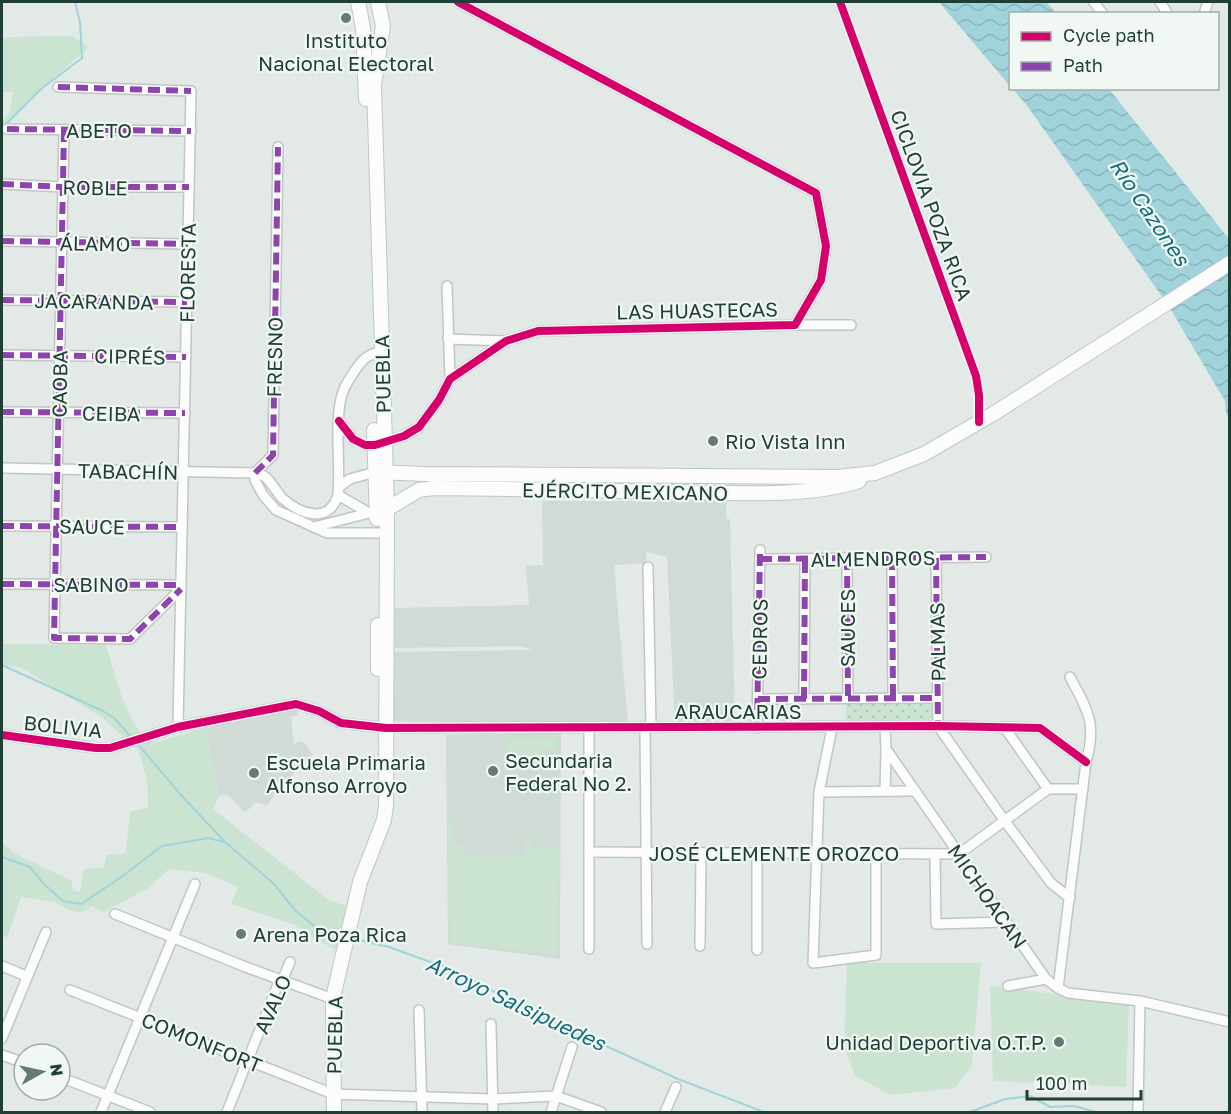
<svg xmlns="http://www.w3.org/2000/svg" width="1231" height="1114" viewBox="0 0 1231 1114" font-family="'Golos Text',sans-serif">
  <defs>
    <pattern id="park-dots" width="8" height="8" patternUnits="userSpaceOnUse" patternTransform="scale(1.5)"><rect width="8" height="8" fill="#cbe4d2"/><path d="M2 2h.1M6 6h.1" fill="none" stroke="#aec5b5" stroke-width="1.8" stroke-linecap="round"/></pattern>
    <pattern id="water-waves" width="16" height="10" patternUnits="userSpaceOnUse" patternTransform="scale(1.5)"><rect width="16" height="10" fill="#a0d3da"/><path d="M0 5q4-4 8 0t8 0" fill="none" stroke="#89b6bc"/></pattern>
  </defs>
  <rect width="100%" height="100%" fill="#e3e9e6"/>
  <!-- built -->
  <g fill="#d0dbd6">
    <path d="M542,501H726V519H730L735,722L675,724L667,557L646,552V563L614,565L628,725L391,721V652L534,650L519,646L395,648V608L529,605L526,566L543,565Z"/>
    <path d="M292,710L297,711L298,715L291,717L294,744L302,741L313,754L276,792L267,806L256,802L245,813L227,794L219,796L205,728Z"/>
    <path d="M561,733L560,959L448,944L446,735Z"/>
  </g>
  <!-- grass -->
  <g fill="#cbe4d2">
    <path d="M72,36L89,47L24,104L2,133V121L9,114L13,92H2V37Z"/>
    <path d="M2,644L106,645C113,668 124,715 141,732C145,736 151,739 156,742L205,728L219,796L213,809L329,900L347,906L341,953L305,933L295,925L231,904L238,887L205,873L169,869L147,889L103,912L92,906C73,921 69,906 54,902C43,900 32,899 21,897L7,938L2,934V842L14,853L72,881L73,891L80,892L84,869L103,868L107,855L126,853L130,812L148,807L147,779L138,750L101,717L20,667L2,665Z"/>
    <path d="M506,738H557V750H540V759L507,760Z"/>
    <path d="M448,821L453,823V844L465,845L466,855L524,856L525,838H531L532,847H559L557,954L450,942Z"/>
    <path d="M847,963H981L972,1065L955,1088L890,1095L855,1076L844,1046Z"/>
    <path d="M990,986L1129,1003L1126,1087L993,1081Z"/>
  </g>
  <!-- park -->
  <rect fill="url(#park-dots)" x="846" y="704" width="86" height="18"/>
  <!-- water -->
  <g fill="url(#water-waves)">
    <path d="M939,2H1046L1056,13L1010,14V86Z"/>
    <path d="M1013,89H1109L1229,239V420L1226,412L1225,401L1168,305L1028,107Z"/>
  </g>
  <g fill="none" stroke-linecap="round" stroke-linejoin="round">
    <!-- stream -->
    <g stroke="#a0d3da" stroke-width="2">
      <path d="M2,128L41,89L82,58L80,22L75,2"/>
      <path d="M2,665L103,711L114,718L133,739"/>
      <path d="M137,743L181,795L225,842L273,883L295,910L320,931L342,936"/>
      <path d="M2,857L30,867L44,884L63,901L81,904L120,878L162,846L209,838L224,842"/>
      <path d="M351,938L389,947L458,972L532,1012L678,1079L764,1112"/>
      <path d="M970,1112L1005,1099L1030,1096L1050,1107L1074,1106L1096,1112"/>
    </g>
    <defs>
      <g id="street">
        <path d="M1094,2L1103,14"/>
        <path d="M1160,2L1168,14"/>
        <path d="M1204,14L1208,2"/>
        <path d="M58,87L191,91L178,727"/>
        <path d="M7,129L191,131"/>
        <path d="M64,130L54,638L130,639L181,589"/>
        <path d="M2,184L63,187H189"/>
        <path d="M2,241L188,244"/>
        <path d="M447,286L450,379"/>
        <path d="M2,300L187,302"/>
        <path d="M795,325H851"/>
        <path d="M448,339L506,341"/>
        <path d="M2,355L186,357"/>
        <path d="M2,412L185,413"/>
        <path d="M339,421L353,439L365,445H375L404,436L419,427L439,400L450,379L506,341L538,331L795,325L821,280L826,246L816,193L458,2"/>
        <path d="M2,468L255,473C256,473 263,475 264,476C271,481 276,491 282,498C300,514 329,525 338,495C341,466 333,414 344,389C347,382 352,375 356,369C363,359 369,353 382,352"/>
        <path d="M255,473L273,455L278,147"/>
        <path d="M255,473V480L263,495L276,510L327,533H378"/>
        <path d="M339,487L350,479L375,472"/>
        <path d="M338,495L369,513"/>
        <path d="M2,526L182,527"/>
        <path d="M314,527L377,511"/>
        <path d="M847,558L848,698"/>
        <path d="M892,558L893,698"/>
        <path d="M936,558L938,726L1004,820L1051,883L1070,898"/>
        <path d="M760,559L986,557"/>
        <path d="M648,567L651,727"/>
        <path d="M2,584L181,585"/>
        <path d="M758,699L938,698"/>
        <path d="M804,699L805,559"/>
        <path d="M885,727L886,749L1046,979L1058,988L1068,993L1140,1001L1230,1022"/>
        <path d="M1004,727L1048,789"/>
        <path d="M645,728L647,944"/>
        <path d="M757,728L760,550"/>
        <path d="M832,728L819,792L813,963L876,955V854"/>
        <path d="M2,735L96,748H110L178,727L296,704L319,711L341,723L386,728L938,726L1040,728L1086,762"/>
        <path d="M885,791L886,749"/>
        <path d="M819,792L914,791"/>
        <path d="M589,852L959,854L1048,789H1083"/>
        <path d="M757,853V950"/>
        <path d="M935,854L936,924L1006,922"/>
        <path d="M115,914L243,966L333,999"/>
        <path d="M700,946L701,853"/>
        <path d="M589,949V728"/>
        <path d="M2,966L26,976"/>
        <path d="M1008,986L1046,979"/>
        <path d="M1058,988L1086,762C1097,723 1088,711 1070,677"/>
        <path d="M70,990L333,1094L493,1099L556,1096L601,1112"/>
        <path d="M419,1010L422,1112"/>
        <path d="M491,1024L493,1112"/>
        <path d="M2,1038L46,932"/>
        <path d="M2,1055L24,1063"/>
        <path d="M60,1077L150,1112"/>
        <path d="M101,1112L195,884"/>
        <path d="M227,1112L278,984L282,981L290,962"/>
        <path d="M551,1112L572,1047"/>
        <path d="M665,1112L676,1087"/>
        <path d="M1138,1112L1140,1001"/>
      </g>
      <g id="secondary">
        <path d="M358,2L363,28L366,99"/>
        <path d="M374,430L377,519"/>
        <path d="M375,472L425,474L838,477L875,473L924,454L993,414L1230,263"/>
        <path d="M381,510L387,509L419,490L433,488C514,489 596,490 677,492C733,493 806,498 859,481"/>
        <path d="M378,625V669"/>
        <path d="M334,1112L333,999L335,989L360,882L384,820L386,805L387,509L374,85L383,26L378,2"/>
      </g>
    </defs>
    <!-- street casing -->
    <use href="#street" stroke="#c0c6c3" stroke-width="12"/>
    <!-- secondary casing -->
    <use href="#secondary" stroke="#bfc7c4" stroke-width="16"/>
    <!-- street -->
    <use href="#street" stroke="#fbfcfb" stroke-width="9"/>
    <!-- secondary -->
    <use href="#secondary" stroke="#fbfcfb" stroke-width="14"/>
    <!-- quiet -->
    <g stroke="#8e44ad" stroke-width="6" stroke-dasharray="12 6" stroke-linecap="butt">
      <path d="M58,87L191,91"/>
      <path d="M7,129L191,131"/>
      <path d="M64,130L54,638L130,639L181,589"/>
      <path d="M2,184L63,187H189"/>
      <path d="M2,241L188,244"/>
      <path d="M2,300L187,302"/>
      <path d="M2,355L186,357"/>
      <path d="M2,412L185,413"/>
      <path d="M255,473L273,455L278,147"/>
      <path d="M2,526L182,527"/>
      <path d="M847,558L848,698"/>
      <path d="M892,558L893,698"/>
      <path d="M936,558L938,726"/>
      <path d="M760,559L986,557"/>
      <path d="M2,584L181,585"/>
      <path d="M758,699L938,698"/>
      <path d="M804,699L805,559"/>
      <path d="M757,728L760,550"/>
    </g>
    <defs>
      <g id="cycleway">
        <path d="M840,2L976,376L979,395V422"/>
        <path d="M339,421L353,439L365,445H375L404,436L419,427L439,400L450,379L506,341L538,331L795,325L821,280L826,246L816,193L458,2"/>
        <path d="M2,735L96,748H110L178,727L296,704L319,711L341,723L386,728L938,726L1040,728L1086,762"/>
      </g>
    </defs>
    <!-- cycleway casing -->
    <use href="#cycleway" stroke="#f1f8f4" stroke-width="11"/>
    <!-- cycleway -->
    <use href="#cycleway" stroke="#d6006c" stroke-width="8"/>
  </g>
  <!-- markers -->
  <g fill="#647a73" stroke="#f1f8f4" stroke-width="2">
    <circle cx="346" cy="18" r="6"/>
    <circle cx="713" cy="441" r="6"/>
    <circle cx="493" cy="771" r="6"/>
    <circle cx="254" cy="773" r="6"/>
    <circle cx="241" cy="934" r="6"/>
    <circle cx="1059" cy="1042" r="6"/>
  </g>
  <g text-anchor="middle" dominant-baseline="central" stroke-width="4.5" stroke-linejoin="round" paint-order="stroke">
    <!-- poi labels -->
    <g font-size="20" fill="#1f3e35" stroke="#f1f8f4" text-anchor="start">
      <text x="346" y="40" text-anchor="middle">Instituto<tspan x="346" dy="23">Nacional Electoral</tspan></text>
      <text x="725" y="441">Rio Vista Inn</text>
      <text x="505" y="760">Secundaria<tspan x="505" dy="23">Federal No 2.</tspan></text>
      <text x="266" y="762">Escuela Primaria<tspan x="266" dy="23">Alfonso Arroyo</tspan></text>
      <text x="253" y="934">Arena Poza Rica</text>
      <text x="1047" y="1042" text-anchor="end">Unidad Deportiva O.T.P.</text>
    </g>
    <!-- street labels -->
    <g font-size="20" fill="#1f3e35" stroke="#f1f8f4">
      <text x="99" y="130">ABETO</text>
      <text transform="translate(95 187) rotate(1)">ROBLE</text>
      <text transform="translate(932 205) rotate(70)">CICLOVIA POZA RICA</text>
      <text transform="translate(95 243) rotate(1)">ÁLAMO</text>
      <text transform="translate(187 273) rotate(-89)">FLORESTA</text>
      <text transform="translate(94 301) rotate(1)">JACARANDA</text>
      <text transform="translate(697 310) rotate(-1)">LAS HUASTECAS</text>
      <text transform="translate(130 356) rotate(1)">CIPRÉS</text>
      <text transform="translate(274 357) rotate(-89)">FRESNO</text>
      <text transform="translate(382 374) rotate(-91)">PUEBLA</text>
      <text transform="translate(59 384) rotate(-89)">CAOBA</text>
      <text transform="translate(111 413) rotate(1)">CEIBA</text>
      <text transform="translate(128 471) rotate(1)">TABACHÍN</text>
      <text transform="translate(625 491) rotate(1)">EJÉRCITO MEXICANO</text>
      <text transform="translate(92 526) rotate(1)">SAUCE</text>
      <text transform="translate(873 558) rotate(-1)">ALMENDROS</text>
      <text x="91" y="584">SABINO</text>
      <text transform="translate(847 628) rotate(-90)">SAUCES</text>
      <text transform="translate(759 639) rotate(-89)">CEDROS</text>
      <text transform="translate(937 642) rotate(-91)">PALMAS</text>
      <text x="738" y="711">ARAUCARIAS</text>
      <text transform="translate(63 726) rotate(6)">BOLIVIA</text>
      <text x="774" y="853">JOSÉ CLEMENTE OROZCO</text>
      <text transform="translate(988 896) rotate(55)">MICHOACAN</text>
      <text transform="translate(272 1004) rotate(-66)">AVALO</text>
      <text transform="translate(334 1035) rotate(-89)">PUEBLA</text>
      <text transform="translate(202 1042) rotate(22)">COMONFORT</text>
    </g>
    <!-- water labels -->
    <g font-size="21" font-style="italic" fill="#156e7e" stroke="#f1f8f4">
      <text transform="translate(1150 212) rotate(56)">Río Cazones</text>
      <text transform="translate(516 1003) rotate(25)">Arroyo Salsipuedes</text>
    </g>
  </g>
  <!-- border -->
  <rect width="1231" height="1114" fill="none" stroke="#1f3e35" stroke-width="6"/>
  <!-- legend -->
  <rect x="1009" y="12" width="210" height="78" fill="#f1f8f4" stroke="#9daea8" stroke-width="1.5"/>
  <rect x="1021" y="32" width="30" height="9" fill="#d6006c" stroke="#9daea8" stroke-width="1.5"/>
  <text x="1063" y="42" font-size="18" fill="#1f3e35">Cycle path</text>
  <rect x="1021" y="62" width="30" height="9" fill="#8e44ad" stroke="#9daea8" stroke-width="1.5"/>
  <text x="1063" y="72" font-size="18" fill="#1f3e35">Path</text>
  <!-- north arrow -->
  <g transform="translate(42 1072) rotate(82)"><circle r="28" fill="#f1f8f4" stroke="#9daea8" stroke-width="1.5"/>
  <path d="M0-4.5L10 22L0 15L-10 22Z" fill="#647a73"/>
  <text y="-9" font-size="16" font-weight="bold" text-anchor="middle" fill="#1f3e35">N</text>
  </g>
  <!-- scale -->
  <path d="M1027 1090v9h114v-9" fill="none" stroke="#1f3e35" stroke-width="3"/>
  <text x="1036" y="1090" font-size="18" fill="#1f3e35" stroke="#f1f8f4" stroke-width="4.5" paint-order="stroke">100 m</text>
</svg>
